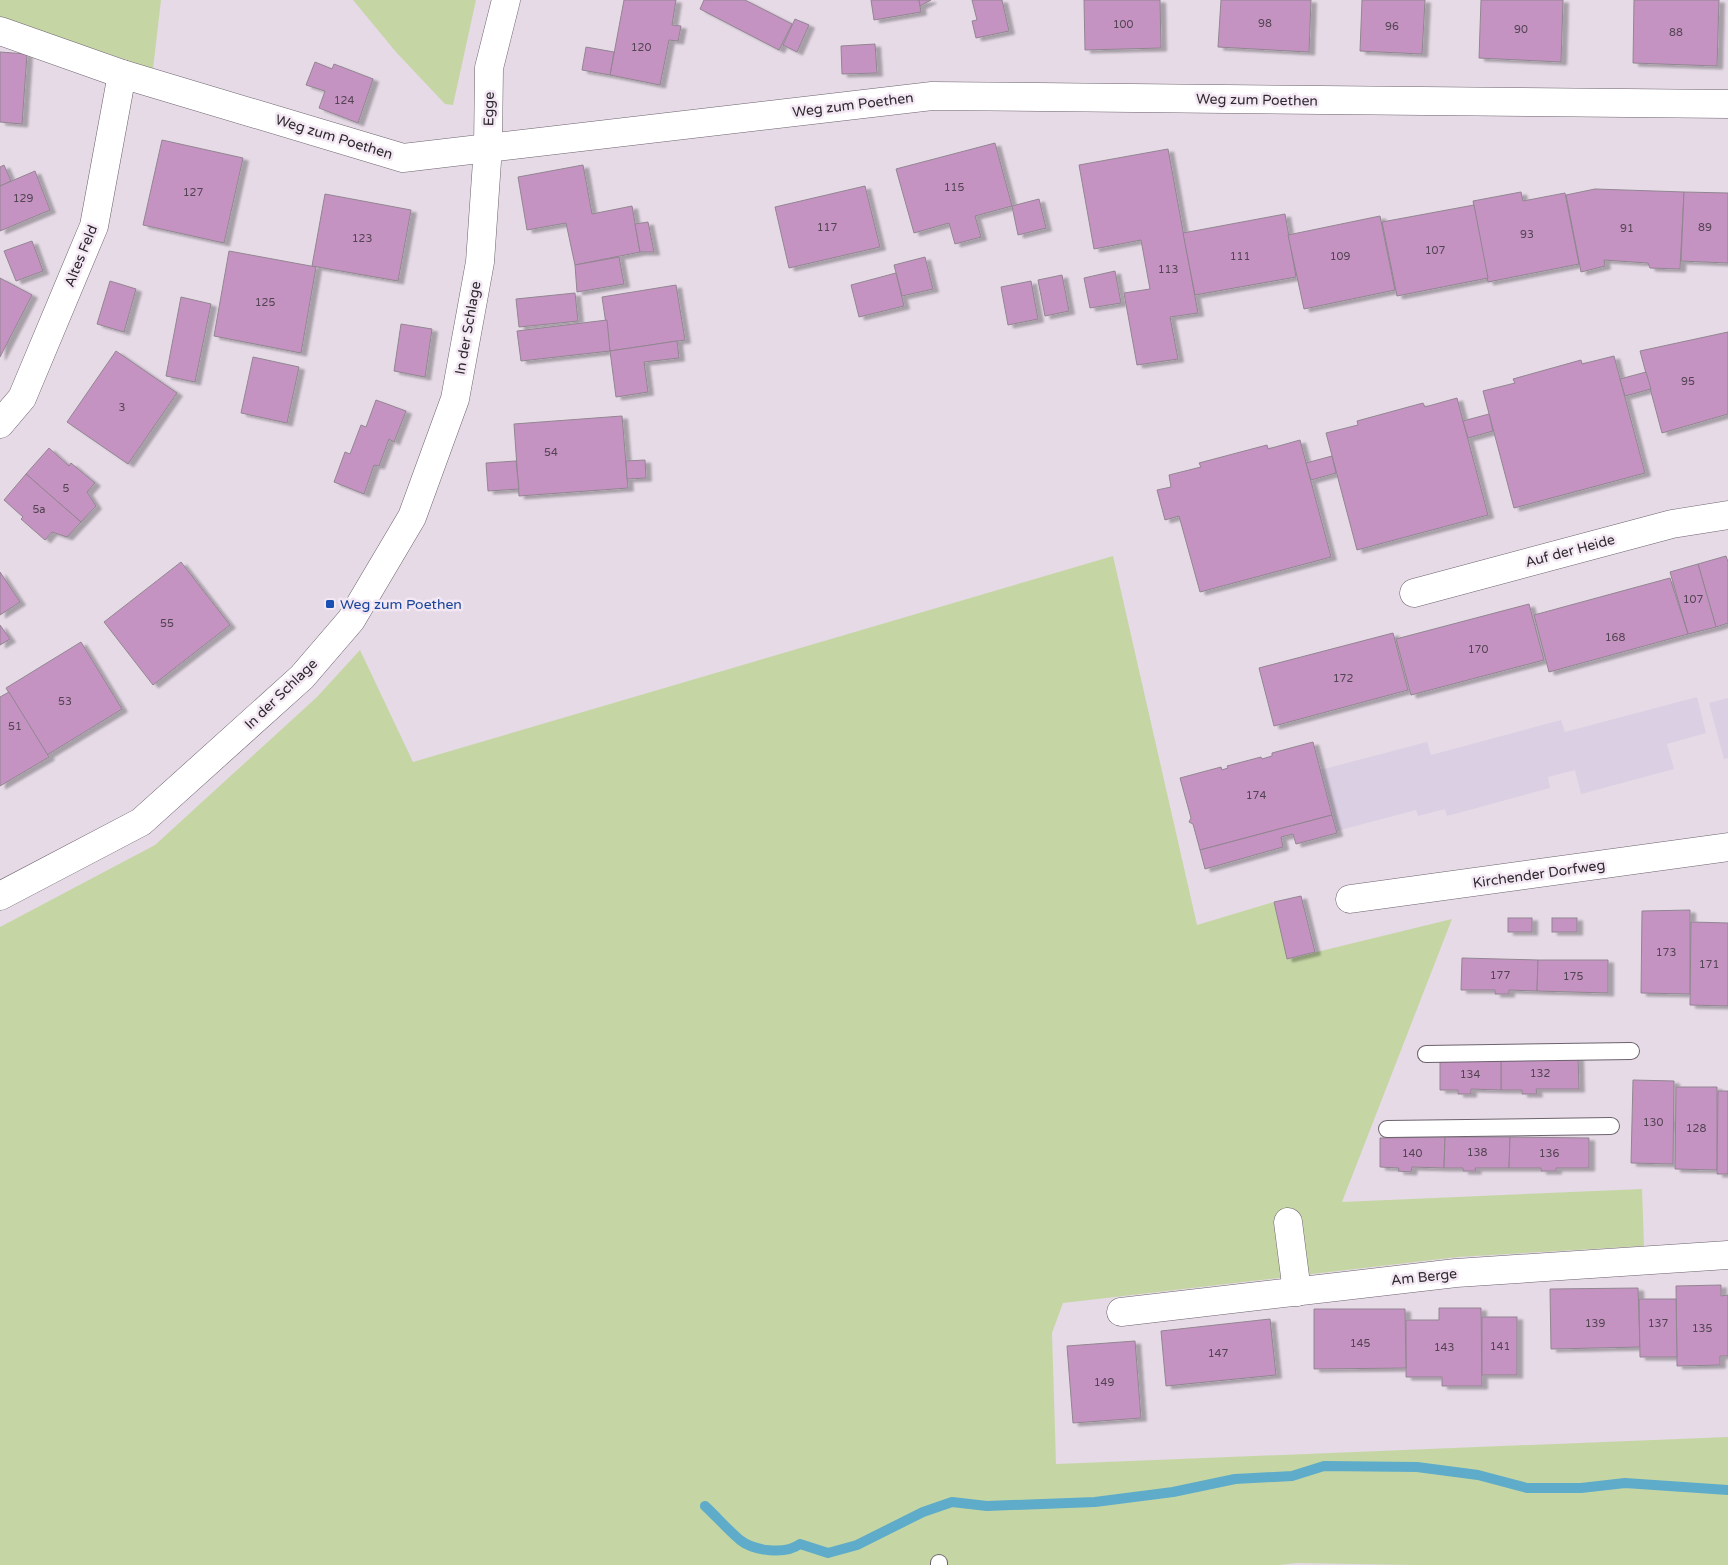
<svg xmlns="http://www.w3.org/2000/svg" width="1728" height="1565" viewBox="0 0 1728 1565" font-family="'Varela Round',sans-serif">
  <defs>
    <filter id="shadow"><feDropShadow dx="5.5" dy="3" stdDeviation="1" flood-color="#0004"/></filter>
  </defs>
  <rect width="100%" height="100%" fill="#e5dae6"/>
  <!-- industrial -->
  <g fill="#dbcfe3">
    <path d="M1697,697L1706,733L1667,744L1674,769L1581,794L1575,770L1548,777L1550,788L1447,816L1445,809L1418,816L1416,810L1337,831L1320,770L1427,742L1431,755L1561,720L1565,732Z"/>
    <path d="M1728,698V758L1724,759L1709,703Z"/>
  </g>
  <!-- green -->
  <g fill="#c5d6a4">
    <path d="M0,0H161L153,69L0,17Z"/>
    <path d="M353,0H476L453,105L445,104L396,52Z"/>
    <path d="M1113,556L1197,925L1274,902L1288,959L1452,919L1342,1202L1642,1189L1644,1246L1458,1257L1063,1303L1052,1333L1056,1464L1728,1437V1565H1415L1297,1563L1279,1565H0V927L155,845L317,697L360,650L413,762Z"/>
  </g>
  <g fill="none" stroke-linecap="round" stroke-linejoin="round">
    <!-- stream -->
    <path stroke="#5eacc9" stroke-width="10" d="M705,1506C717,1517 728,1530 740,1540C754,1551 785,1555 800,1544L828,1553L857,1545L923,1512L952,1502L987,1506L1095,1502L1173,1492L1235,1479L1292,1476L1324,1466L1417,1467L1478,1475L1527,1488H1581L1625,1483L1728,1490"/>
  </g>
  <!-- building -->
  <g fill="#c593c2" stroke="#928691" filter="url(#shadow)">
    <path d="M624,0H676L672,25L681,26L678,41L669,40L660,85L610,75Z"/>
    <path d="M704,0H745L792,24L779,50L700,9Z"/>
    <path d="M871,0H919L921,12L874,20Z"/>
    <path d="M919,0H931L920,6Z"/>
    <path d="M972,0H1002L1009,31L976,38L972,21L977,20Z"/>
    <path d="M1084,0H1160L1161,48L1085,50Z"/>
    <path d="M1221,0H1311L1309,52L1218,47Z"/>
    <path d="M1362,0H1425L1422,54L1360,51Z"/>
    <path d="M1481,0H1563L1561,62L1479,58Z"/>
    <path d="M1634,0H1719L1717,66L1633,63Z"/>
    <path d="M795,19L809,25L797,52L783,45Z"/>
    <path d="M875,44L877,73L842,74L841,46Z"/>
    <path d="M586,47L614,52L610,75L582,70Z"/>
    <path d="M0,52L27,54L22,124L0,122Z"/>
    <path d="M315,62L332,69L334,64L373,79L358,123L319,108L325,91L306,85Z"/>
    <path d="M162,140L243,158L224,243L143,225Z"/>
    <path d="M995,143L1012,206L975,216L981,237L955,244L949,223L914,233L896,169Z"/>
    <path d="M1168,149L1198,313L1170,317L1178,359L1137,365L1124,293L1150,289L1141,240L1094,249L1079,165Z"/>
    <path d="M4,165L11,181L0,186V167Z"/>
    <path d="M583,165L592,214L632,206L640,252L575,265L566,223L527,230L518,177Z"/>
    <path d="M35,171L50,210L0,231V186Z"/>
    <path d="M865,186L880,247L789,268L775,207Z"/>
    <path d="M1595,189L1684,192L1680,269L1650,268L1648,263L1604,260L1605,266L1581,272L1566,195Z"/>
    <path d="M1521,192L1523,201L1565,193L1579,264L1488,282L1473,201Z"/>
    <path d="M1684,192L1728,193V263L1681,261Z"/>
    <path d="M325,194L411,210L398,281L312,266Z"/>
    <path d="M1039,199L1046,228L1018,235L1012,206Z"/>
    <path d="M1474,205L1488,278L1397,296L1382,222Z"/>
    <path d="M1285,214L1296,277L1195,295L1183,233Z"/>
    <path d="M1380,216L1395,290L1304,309L1288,235Z"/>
    <path d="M648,222L654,252H640L635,224Z"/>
    <path d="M32,241L43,271L16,281L4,251Z"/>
    <path d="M229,251L316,267L301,353L214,336Z"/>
    <path d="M619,257L624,284L577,292L575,265Z"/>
    <path d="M925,257L933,289L902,296L894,265Z"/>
    <path d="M1115,271L1121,303L1090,308L1084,278Z"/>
    <path d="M896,273L904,306L859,317L851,285Z"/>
    <path d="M1062,275L1069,311L1045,316L1038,280Z"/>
    <path d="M0,278L32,295L0,357Z"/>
    <path d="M110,281L136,289L124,332L97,324Z"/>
    <path d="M1031,281L1038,319L1008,325L1001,287Z"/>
    <path d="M676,285L685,340L610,351L602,297Z"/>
    <path d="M575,293L578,321L519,327L516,299Z"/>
    <path d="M181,297L211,304L195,382L166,376Z"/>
    <path d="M607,320L610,351L521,361L517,331Z"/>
    <path d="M401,324L432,329L425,377L394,371Z"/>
    <path d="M1728,332V414L1662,433L1640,351Z"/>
    <path d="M677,341L679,358L644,362L648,392L616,397L610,351Z"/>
    <path d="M116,351L177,393L128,464L67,422Z"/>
    <path d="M1614,356L1645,473L1514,508L1483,391L1515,383L1513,379L1581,360L1582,364Z"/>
    <path d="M253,357L299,367L287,423L241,413Z"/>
    <path d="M1646,372L1651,389L1625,396L1620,379Z"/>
    <path d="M1457,398L1488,515L1357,550L1326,433L1358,425L1357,421L1423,403L1425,407Z"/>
    <path d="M376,400L406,411L394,442L389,439L379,466L374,465L364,494L334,482L345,452L350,454L361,425L366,427Z"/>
    <path d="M1489,414L1493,431L1468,438L1463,421Z"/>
    <path d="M622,416L628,488L519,496L514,424Z"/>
    <path d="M1300,440L1331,557L1200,592L1179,516L1165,520L1157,490L1171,487L1169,475L1201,467L1199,463L1267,445L1268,449Z"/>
    <path d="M49,448L69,466L71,463L95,483L87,492L96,506L81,522L26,474Z"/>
    <path d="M1332,456L1336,473L1311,480L1306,463Z"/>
    <path d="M645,460L646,478L627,479L626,461Z"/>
    <path d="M516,461L519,489L488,491L486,463Z"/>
    <path d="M26,474L81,522L67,537L52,532L45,540L21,519L23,517L4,500Z"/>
    <path d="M1726,556L1728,562V623L1716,627L1698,564Z"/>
    <path d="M181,562L230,625L153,685L104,622Z"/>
    <path d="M1698,564L1716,627L1688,634L1670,572Z"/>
    <path d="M0,572L20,602L0,615Z"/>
    <path d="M1670,578L1688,634L1549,672L1534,615Z"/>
    <path d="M1529,604L1544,660L1411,695L1396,639Z"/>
    <path d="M0,625L10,639L0,645Z"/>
    <path d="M1393,633L1408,690L1274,726L1259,668Z"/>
    <path d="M81,642L122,709L47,755L6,688Z"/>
    <path d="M9,692L49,757L0,786V697Z"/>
    <path d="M1313,742L1332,815L1200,850L1193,824L1189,822L1191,818L1180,778L1221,767L1222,770L1228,768L1227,766L1261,757L1262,759L1272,756V753Z"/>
    <path d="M1332,815L1337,833L1296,844L1293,834L1281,837L1283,847L1205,869L1200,850Z"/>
    <path d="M1301,896L1315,952L1287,959L1274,902Z"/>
    <path d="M1690,910V994L1641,993L1642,911Z"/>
    <rect x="1508" y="918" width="24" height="14"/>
    <rect x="1552" y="918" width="25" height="14"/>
    <path d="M1691,922L1728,923V1006L1690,1005Z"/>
    <path d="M1462,958L1538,960L1537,991L1509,990V994H1495V990H1461Z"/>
    <path d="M1538,960H1608V993L1537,991Z"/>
    <path d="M1578,1057L1579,1089H1536L1537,1094H1522V1090H1501V1058Z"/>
    <path d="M1440,1058H1501V1090L1471,1089V1094H1458V1090H1440Z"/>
    <path d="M1633,1080L1674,1081L1673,1164L1631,1163Z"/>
    <path d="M1676,1087H1717V1170L1675,1169Z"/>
    <path d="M1718,1091H1728V1174H1717Z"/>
    <path d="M1445,1137L1444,1168L1412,1167L1411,1172L1398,1171L1399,1168L1380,1167V1138Z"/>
    <path d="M1445,1137H1510L1509,1168H1475L1476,1171H1463V1168H1444Z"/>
    <path d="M1510,1137L1589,1138V1168H1556V1171H1541V1168H1509Z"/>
    <path d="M1721,1285V1296L1728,1295V1356H1720V1365L1677,1366L1676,1286Z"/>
    <path d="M1638,1288L1640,1347L1551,1349L1550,1289Z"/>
    <path d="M1639,1299H1676L1677,1357H1640Z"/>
    <path d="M1439,1308H1481L1482,1386H1442V1377H1406V1320H1439Z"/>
    <path d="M1314,1309H1405L1406,1368L1314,1369Z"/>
    <rect x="1482" y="1317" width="35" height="58"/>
    <path d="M1270,1319L1276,1375L1166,1386L1161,1331Z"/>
    <path d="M1135,1341L1141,1418L1073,1423L1067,1346Z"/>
  </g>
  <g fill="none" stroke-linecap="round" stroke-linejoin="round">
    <defs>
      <g id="service">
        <path d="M1426,1054L1631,1051"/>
        <path d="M1387,1129L1611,1126"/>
        <path d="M939,1563V1565"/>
      </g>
      <g id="minor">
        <path d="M0,31L122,74L403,158L932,96L1728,104"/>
        <path d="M0,424L22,398L94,226L122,74"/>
        <path d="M1414,593L1672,524L1728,515"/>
        <path d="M0,896L141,822L302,677L351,620L412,517L455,399L480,262L488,147L489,68L506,0"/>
        <path d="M1350,899L1728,847"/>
        <path d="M1288,1222L1297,1292"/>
        <path d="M1121,1312L1456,1273L1728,1255"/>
      </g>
    </defs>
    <!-- service casing -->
    <use href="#service" stroke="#6c626d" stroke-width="18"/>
    <!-- minor casing -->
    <use href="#minor" stroke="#6c626d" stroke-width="29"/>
    <!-- service -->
    <use href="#service" stroke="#fff" stroke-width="16"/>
    <!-- minor -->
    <use href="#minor" stroke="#fff" stroke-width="28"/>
  </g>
  <!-- markers -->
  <rect fill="#1a4fb4" stroke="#f3e7f3" stroke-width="2" x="325" y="599" width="10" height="10" rx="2.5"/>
  <g text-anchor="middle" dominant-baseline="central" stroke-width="5" stroke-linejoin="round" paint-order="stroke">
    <!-- number labels -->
    <g font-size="11" fill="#534453">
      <text x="1265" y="23">98</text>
      <text x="1123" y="24">100</text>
      <text x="1392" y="26">96</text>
      <text x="1521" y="29">90</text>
      <text x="1676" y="32">88</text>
      <text x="641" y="47">120</text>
      <text x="344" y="100">124</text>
      <text x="954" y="187">115</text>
      <text x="193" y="192">127</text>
      <text x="23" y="198">129</text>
      <text x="827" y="227">117</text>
      <text x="1705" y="227">89</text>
      <text x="1627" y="228">91</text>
      <text x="1527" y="234">93</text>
      <text x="362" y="238">123</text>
      <text x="1435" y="250">107</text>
      <text x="1240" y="256">111</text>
      <text x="1340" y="256">109</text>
      <text x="1168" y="269">113</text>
      <text x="265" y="302">125</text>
      <text x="1688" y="381">95</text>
      <text x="122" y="407">3</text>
      <text x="551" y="452">54</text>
      <text x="66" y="488">5</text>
      <text x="39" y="509">5a</text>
      <text x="1693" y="599">107</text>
      <text x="167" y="623">55</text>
      <text x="1615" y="637">168</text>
      <text x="1478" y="649">170</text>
      <text x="1343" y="678">172</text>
      <text x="65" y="701">53</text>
      <text x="15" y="726">51</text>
      <text x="1256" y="795">174</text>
      <text x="1666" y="952">173</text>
      <text x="1709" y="964">171</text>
      <text x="1500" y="975">177</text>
      <text x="1573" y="976">175</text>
      <text x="1540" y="1073">132</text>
      <text x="1470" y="1074">134</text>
      <text x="1653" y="1122">130</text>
      <text x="1696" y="1128">128</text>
      <text x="1477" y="1152">138</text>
      <text x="1412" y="1153">140</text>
      <text x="1549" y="1153">136</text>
      <text x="1595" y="1323">139</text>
      <text x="1658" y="1323">137</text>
      <text x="1702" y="1328">135</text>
      <text x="1360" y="1343">145</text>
      <text x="1500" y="1346">141</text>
      <text x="1444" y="1347">143</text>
      <text x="1218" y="1353">147</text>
      <text x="1104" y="1382">149</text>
    </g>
    <!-- street labels -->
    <g font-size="14" fill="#2d292e" stroke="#f3e7f3">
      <text transform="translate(1257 100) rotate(1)">Weg zum Poethen</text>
      <text transform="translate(853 105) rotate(-7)">Weg zum Poethen</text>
      <text transform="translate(489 109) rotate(-89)">Egge</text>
      <text transform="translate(334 137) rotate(17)">Weg zum Poethen</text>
      <text transform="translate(81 256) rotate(-68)">Altes Feld</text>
      <text transform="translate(468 328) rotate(-80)">In der Schlage</text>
      <text transform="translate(1570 551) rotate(-15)">Auf der Heide</text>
      <text transform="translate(281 694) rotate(-44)">In der Schlage</text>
      <text transform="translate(1539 874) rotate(-8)">Kirchender Dorfweg</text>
      <text transform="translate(1424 1277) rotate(-6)">Am Berge</text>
    </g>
    <!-- transit labels -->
    <g font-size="14" fill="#164399" stroke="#f3e7f3" text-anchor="start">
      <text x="340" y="604">Weg zum Poethen</text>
    </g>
  </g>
</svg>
